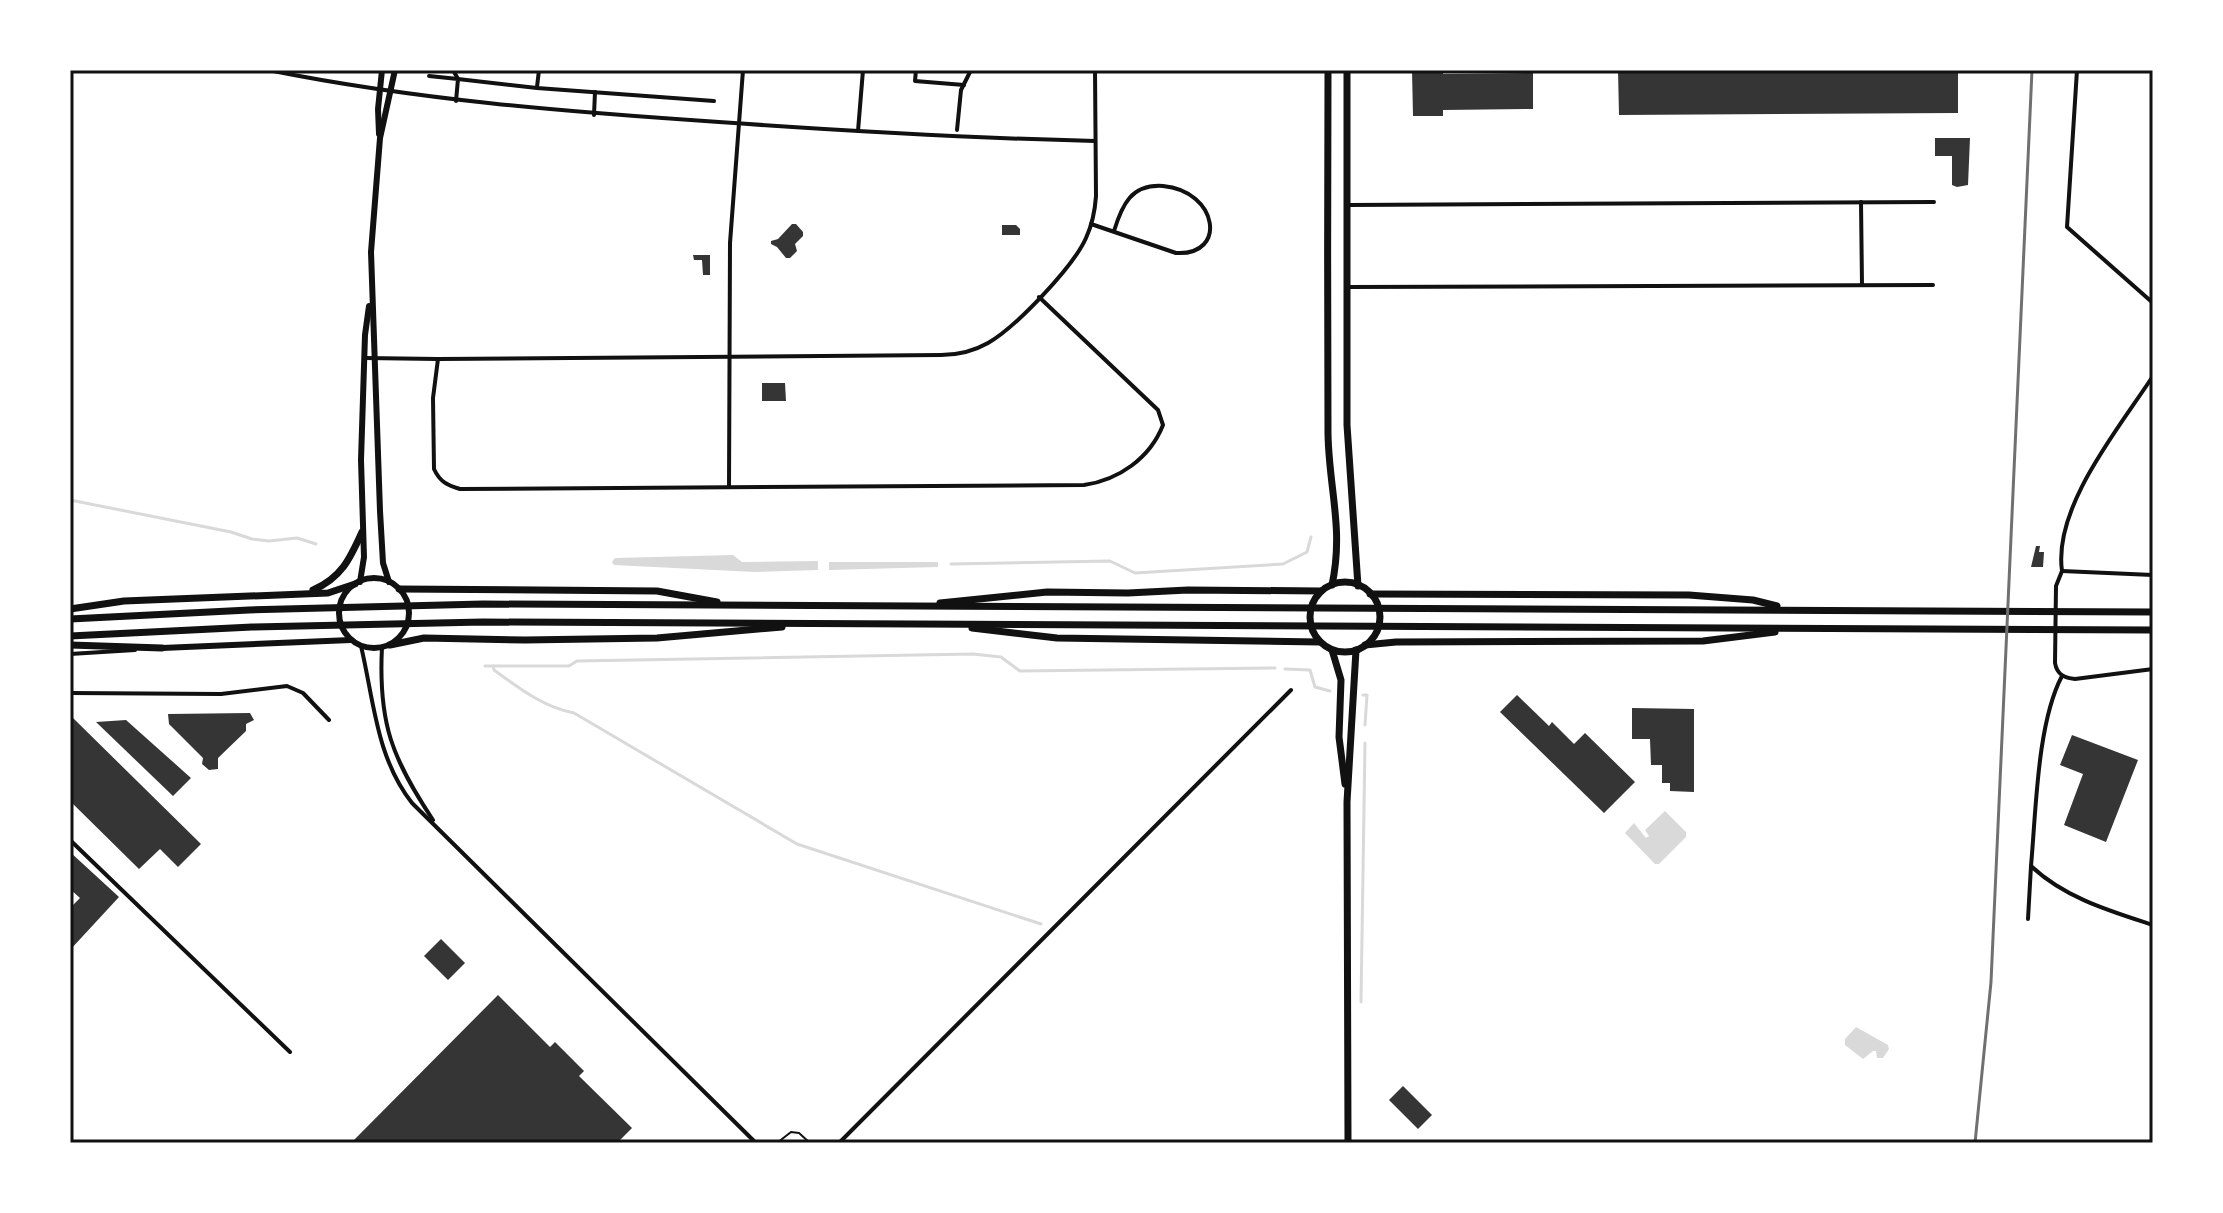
<svg xmlns="http://www.w3.org/2000/svg" width="2223" height="1213" viewBox="0 0 2223 1213" font-family="'Open Sans',sans-serif">
  <rect width="100%" height="100%" fill="#fff"/>
  <!-- water -->
  <g fill="#d9d9d9">
    <path d="M733,555L742,562L818,561V570L755,572L614,565L612,562L615,558Z"/>
    <path d="M829,562H938V567L829,570Z"/>
    <path d="M1665,811L1686,832V837L1659,864H1655L1625,833L1634,823L1646,838L1649,836L1645,830Z"/>
    <path d="M1856,1027L1888,1045L1889,1049L1883,1058H1877L1876,1051H1873L1863,1059L1845,1045V1039Z"/>
  </g>
  <g fill="none" stroke-linecap="round" stroke-linejoin="round">
    <!-- stream -->
    <g stroke="#d9d9d9" stroke-width="3">
      <path d="M70,500L231,532L252,539L269,541L297,538L316,544"/>
      <path d="M951,564L1110,561L1135,573L1283,564L1307,552L1311,537"/>
      <path d="M485,666H569L577,661L973,654L1001,657L1020,671L1275,668"/>
      <path d="M493,666L494,670C519,688 543,707 574,713L797,844L1041,924"/>
      <path d="M1285,669L1310,670L1315,687L1330,691"/>
      <path d="M1363,695H1367L1365,725"/>
      <path d="M1361,1002L1365,743"/>
    </g>
  </g>
  <!-- building -->
  <g fill="#353535">
    <path d="M1412,70H1443V74L1533,73V109L1443,110V116H1413Z"/>
    <path d="M1618,70H1958V113L1619,115Z"/>
    <path d="M1935,138H1970L1968,185L1957,187L1952,185V156H1935Z"/>
    <path d="M792,224H796L803,232V236L795,244L797,251L790,258H786L777,247L771,244V241L778,239Z"/>
    <path d="M1002,225H1016L1020,229V235H1002Z"/>
    <path d="M693,255H710V275H703L702,260H694Z"/>
    <path d="M762,383H785L786,401H762Z"/>
    <path d="M2036,546H2040L2039,552H2044L2043,567H2031Z"/>
    <path d="M1517,695L1549,726L1552,722L1574,744L1585,733L1635,782L1604,813L1500,712Z"/>
    <path d="M1632,708L1694,709V792L1670,791V783H1662V765H1651L1650,739H1632Z"/>
    <path d="M250,713L254,720L246,724V731L218,758V769L209,770L202,764L203,758L169,724L168,714Z"/>
    <path d="M73,718L201,844L178,867L160,849L139,869L70,801V721Z"/>
    <path d="M126,720L191,778L173,796L96,722Z"/>
    <path d="M2072,735L2138,760L2106,842L2064,825L2083,774L2060,765Z"/>
    <path d="M70,852L119,897L70,950V908L80,898L70,889Z"/>
    <path d="M441,939L465,963L448,980L424,956Z"/>
    <path d="M498,995L550,1047L555,1042L584,1071L579,1076L632,1128L617,1143H351Z"/>
    <path d="M1403,1086L1432,1115L1418,1129L1389,1100Z"/>
  </g>
  <g fill="none" stroke-linecap="round" stroke-linejoin="round">
    <!-- service -->
    <path stroke="#111" stroke-width="2" d="M777,1143L791,1132L799,1133L810,1143"/>
    <!-- minor -->
    <g stroke="#111" stroke-width="4">
      <path d="M268,70C417,100 568,112 719,122C845,131 970,138 1095,141"/>
      <path d="M453,70L458,79L537,88L714,101"/>
      <path d="M916,70L915,81L964,85"/>
      <path d="M2077,70L2067,227L2153,303"/>
      <path d="M429,76L458,79L456,101"/>
      <path d="M537,87L539,70"/>
      <path d="M594,115L595,92"/>
      <path d="M957,130L961,90L971,70"/>
      <path d="M858,131L863,70"/>
      <path d="M1861,202L1862,285"/>
      <path d="M1348,205L1934,202"/>
      <path d="M1091,224L1176,253C1228,256 1218,191 1163,186C1131,184 1122,205 1114,231"/>
      <path d="M1347,287L1933,285"/>
      <path d="M365,358L438,359L941,355C957,355 974,351 988,343C1016,327 1073,267 1086,238C1092,225 1095,211 1096,196L1095,70"/>
      <path d="M438,359L433,398L434,469C440,482 447,485 460,489L1084,485C1119,480 1150,458 1163,425L1158,410L1039,297"/>
      <path d="M729,487L730,243L743,70"/>
      <path d="M2062,571C2053,507 2119,428 2153,376"/>
      <path d="M2062,571L2056,586L2055,663C2057,675 2065,678 2075,679L2153,669"/>
      <path d="M2062,571L2153,575"/>
      <path d="M361,646C374,701 376,757 412,803L756,1143"/>
      <path d="M382,647C378,723 392,758 433,820"/>
      <path d="M70,654L135,650"/>
      <path d="M2062,676C2037,723 2036,812 2031,866C2065,898 2110,911 2153,925"/>
      <path d="M70,693L221,694L287,686L303,693L329,720"/>
      <path d="M70,840L290,1052"/>
      <path d="M2028,919L2031,866"/>
      <path d="M839,1143L1291,690"/>
    </g>
    <!-- tertiary -->
    <g stroke="#111" stroke-width="6">
      <path d="M379,134L378,109L382,70"/>
      <circle cx="374" cy="613" r="35"/>
      <path d="M360,582L364,557L361,460L365,335L369,306"/>
      <path d="M389,582L383,563L380,511L371,252L380,138L395,70"/>
      <path d="M162,648L351,640"/>
    </g>
    <!-- primary -->
    <g stroke="#111" stroke-width="7">
      <path d="M1328,70C1328,191 1327,313 1328,434C1329,489 1344,529 1332,585"/>
      <path d="M1347,70V425L1358,586"/>
      <circle cx="1345" cy="617" r="35"/>
      <path d="M1332,650L1341,680L1339,737L1345,784"/>
      <path d="M1348,1143L1347,802L1356,650"/>
    </g>
    <!-- trunk -->
    <g stroke="#111" stroke-width="7">
      <path d="M399,589L657,591L717,602"/>
      <path d="M313,590C341,578 350,559 362,532"/>
      <path d="M1370,594L1689,595L1753,600L1777,606"/>
      <path d="M940,603L1047,592L1128,593L1188,590L1321,591"/>
      <path d="M70,609L124,601L328,593L355,584"/>
      <path d="M70,619L249,610L483,604L2153,612"/>
      <path d="M972,628L1057,638L1320,642"/>
      <path d="M70,636L252,627L483,622L2153,630"/>
      <path d="M70,645L162,648"/>
      <path d="M390,645L424,638L525,640L657,638L782,627"/>
      <path d="M1365,645L1396,642L1703,641L1775,632"/>
    </g>
    <!-- rail -->
    <path stroke="#707070" stroke-width="3" d="M1975,1143L1991,982L2032,70"/>
  </g>
  <!-- border -->
  <rect width="2223" height="1213" fill="none" stroke="#ffffff" stroke-width="144"/>
  <rect x="72" y="72" width="2079" height="1069" fill="none" stroke="#111" stroke-width="3"/>
</svg>
